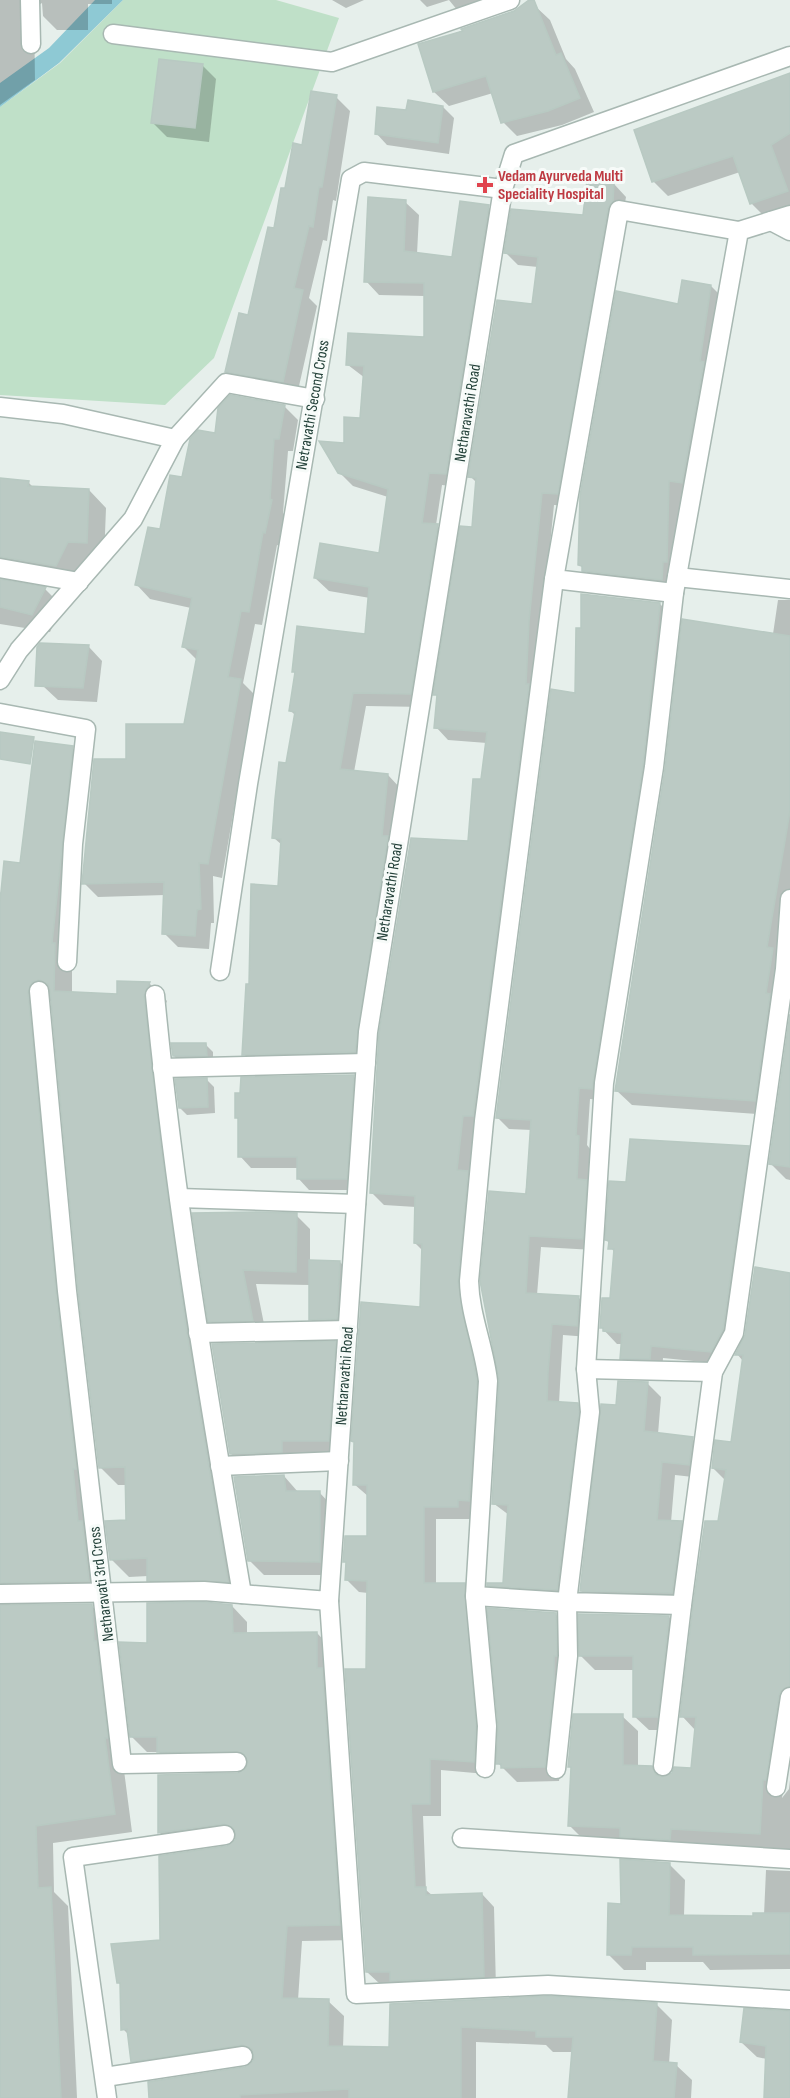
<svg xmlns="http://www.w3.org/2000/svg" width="790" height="2098" viewBox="0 0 790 2098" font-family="'Sofia Sans Condensed',sans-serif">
  <rect width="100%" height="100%" fill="#e6efeb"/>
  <!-- green -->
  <path fill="#bfe0c8" d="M123,0H276L339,18L214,358L165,405L0,395V107L60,63Z"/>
  <!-- water -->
  <path fill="#8ec9d4" d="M95,0H123L59,63L0,107V83L49,48Z"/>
  <!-- shadow -->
  <g fill="#0003">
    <path d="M0,0H112V4H88V30H57L43,16L42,3L34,8L35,80L0,105Z"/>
    <path d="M332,0H364L346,8Z"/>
    <path d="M420,0H492L467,22L449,0L427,7Z"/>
    <path d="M535,6L550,20L566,59L575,69L594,112L562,125L517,136L503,122L493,93L449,106L434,92L420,45Z"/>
    <path d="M202,65L216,79L209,142L167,137L153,123Z"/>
    <path d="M790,75V210L766,218L752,204L740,172L668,196L653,181Z"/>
    <path d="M336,97L350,111L336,201L333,200L327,241L323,240L309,298L317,306L297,395L241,386L226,372L249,317L286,190L304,147Z"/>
    <path d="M443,107L454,118L449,154L387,145L376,133L408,112Z"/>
    <path d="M614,184L626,197L570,506L554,505L541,635L470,1175L480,1185L470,1295L489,1395L481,1513L470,1511V1519H436V1584H464L476,1597L486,1774L441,1770V1816H423L426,1890L433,1896L482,1894L494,1907L496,1989L380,1984L367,1972L368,1593L359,1592L347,1580L348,1564L345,1561L369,1537V1497L354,1484L356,1444L353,1441L421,1308L423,1251L415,1243L416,1207L384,1205L372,1193L470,843L483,781L487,743L448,740L436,727L438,697L435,694L473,529L477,483L470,476L533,305L538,267L518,265L506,253L584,216Z"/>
    <path d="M405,202L419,215L417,254L453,258L488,207L502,220L459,487L442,485L436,525L451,539L424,707L366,706L354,772L388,775L401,789L368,1065L257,1068L244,1054L251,985L280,887L282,845L274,838L296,716L291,711L296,674L294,671L366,636L370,598L329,591L315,578L380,555L388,497L353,486L339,472L345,444L361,420L365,378L348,365L425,339V296L379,295L366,281Z"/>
    <path d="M711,286L725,300L676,594L598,585L580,565L679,306Z"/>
    <path d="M284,406L298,420L293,451H288L283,513L285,515L279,546L277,545L262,625L255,624L243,683L254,694L222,878L213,876L214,923H211L209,949L178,947L164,933L165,895L98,897L84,883L127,760L185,726L197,660L184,647L191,608L150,599L137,585L184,479L216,435Z"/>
    <path d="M0,480L28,482L34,488L89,490L106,508L104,560L86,559L74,583L13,575L7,582L45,589L62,606L50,632L0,624Z"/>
    <path d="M778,600H790V909L770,1115L632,1105L616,1090L773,634Z"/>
    <path d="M660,604L672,616L604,1100L590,1099L587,1145L590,1149L588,1184L598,1193L594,1250L541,1247L537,1295L579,1298L590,1309L589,1337L563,1335L560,1385L559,1403L577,1405L589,1416L568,1601L500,1597L488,1585L504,1584L509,1515L493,1503L532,1130L509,1129L497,1117L576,695Z"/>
    <path d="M88,646L102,661L97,702L58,700L43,686Z"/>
    <path d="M72,748L90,765L70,959L72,962V993L119,995L149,983L167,1001L161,1015L245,1599L166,1598L148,1580V1576L129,1577L111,1559L127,1521V1485H118L100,1467L53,999L46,1004L106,1599L17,1600L6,1607L91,1605L109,1623L122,1755L132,1832L53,1843L54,1892L68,1906L77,2098H0V893L21,864Z"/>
    <path d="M790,1025V1180L786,1179L771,1164Z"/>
    <path d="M206,1045L213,1052V1062L181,1063L174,1056Z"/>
    <path d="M353,1076L364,1087L357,1190H309L298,1178V1168H251L240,1156V1121L236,1117L242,1094Z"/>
    <path d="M207,1080L214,1087L215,1113L187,1115L180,1108Z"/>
    <path d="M748,1148L761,1161L724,1364L663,1358L662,1371H634L621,1358L623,1344H617L601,1327L611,1300L615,1254L607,1240L628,1184Z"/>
    <path d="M194,1215H296L310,1229V1262H340L354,1277L351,1333H325L310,1319V1285L256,1284L266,1334L224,1335L210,1321Z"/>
    <path d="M790,1274V1739L782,1798L789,1789L790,1780V1862L585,1841L570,1826L573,1770L569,1766L622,1716L638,1731V1767H651L663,1779L693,1769L696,1731L682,1716L726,1481L713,1468L732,1444L743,1361L737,1354Z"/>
    <path d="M335,1343L349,1357L343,1455L246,1468L231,1454Z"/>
    <path d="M647,1383L661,1397L658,1434L692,1439L706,1452L702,1478L675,1475L671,1522H681L695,1536L685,1606L595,1604L581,1591L617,1407Z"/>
    <path d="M284,1476L298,1492H319L333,1507L334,1575H264L249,1560Z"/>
    <path d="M232,1606L247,1622V1635L317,1633L332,1649L355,1940L302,1941L298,2000L328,2001L344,2016L343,2048L391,2049V2005L656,2004L672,2020L669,2064L676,2065L692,2080L691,2098H570L573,2052H553L546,2045L476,2042V2098H151L245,2069L254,2060L148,2076L133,2061L130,2036L123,2029L121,1985L118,1982L161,1942L227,1848L237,1839L175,1848L160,1833L237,1775L244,1773L248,1766L174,1767L159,1752H147L132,1737L148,1645Z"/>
    <path d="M555,1614L570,1628L568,1699L559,1781L517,1782L498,1763Z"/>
    <path d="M669,1617L683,1632L671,1730H649L634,1716V1670H595L581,1656Z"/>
    <path d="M669,1864L685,1880L684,1916L755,1917L764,1915L766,1870L790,1871V1969L710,1970L703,1962H646V1970H624L609,1955L622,1905Z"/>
    <path d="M790,2013V2098H765L767,2059L757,2057L741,2042Z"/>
  </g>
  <!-- building -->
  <g fill="#bbcac4" stroke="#b8c9c2" stroke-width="1.5">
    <path d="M529,0H534L556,55L561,53L580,98L548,111L501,123L486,76L433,92L418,44L463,31L461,29L514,11Z"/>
    <path d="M159,59L203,64L195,128L151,123Z"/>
    <path d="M790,73V133L771,145L788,191L750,204L733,156L652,182L634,130Z"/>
    <path d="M311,91L337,95L322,187H319L313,227L309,226L294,288L303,290L283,382L225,372L239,313L248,315L268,227L274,228L281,188H285L293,143L302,145Z"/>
    <path d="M408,100L443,106L438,143L375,134L377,107L406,110Z"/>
    <path d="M587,180L614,183L613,201L608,208L558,494L542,493L529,621L526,684H529L473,1116H463L457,1170L468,1171L458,1282L477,1382L469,1501L458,1500V1507H424V1583H465L476,1726L474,1762L430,1759V1804H411L415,1887H426V1895L482,1893L484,1977L390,1981V1972H366L345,1669H366L367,1581L345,1580L346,1562H343L345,1536H367V1485H353L354,1442L351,1441L361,1302L420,1307L422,1244L414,1243L415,1196L370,1193L379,1033L411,838L468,841L473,779H481L487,732L434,728L437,695H433L460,526L472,527L476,478L468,477L497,300L532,304L538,257L504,253L511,209L583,215Z"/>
    <path d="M368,197L406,200L404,251L452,257L460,201L489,205L446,474L429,473L422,523L438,524L411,694L353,693L340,769L388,774L382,836H388L355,1052L242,1055L246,984H249L251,884L278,886L281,839L272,838L275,799L279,762L286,763L295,712L289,711L295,672H292L297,626L365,634L369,587L314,578L320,543L379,553L388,489L338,473L319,441L344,443V417L360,418L364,366L346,365L348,333L424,337V283L364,282Z"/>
    <path d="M682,280L711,285L700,361L704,362L682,483L669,481L667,562H663L662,580L582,571V566L578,565L580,496L616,291L678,304Z"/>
    <path d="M230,395L285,405L279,439H274L270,499L272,500L265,533L263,532L249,612L241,611L228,677L241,679L208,864L199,863L201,909L197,910L195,936L162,934L164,882L82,884L94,759H126V724H184L198,650L182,647L192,598L135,585L148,527L160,529L170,475L182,477L190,439L198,430L215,433L218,408Z"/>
    <path d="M0,478L29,481L28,486L89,489L87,543L68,542L56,566L0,557Z"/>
    <path d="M0,579L46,587L32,615L0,607Z"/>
    <path d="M581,594L660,603L643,765L592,1089L579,1088L576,1135L579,1136L577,1179L587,1180L583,1239L529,1236L526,1293L579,1296L577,1326L552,1324L548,1372L547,1401L578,1403L579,1412L557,1590L487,1586V1583H503L508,1505L492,1504L499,1380L480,1281L489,1191L526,1194L531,1120L496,1118L551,689L575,693L576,628H581Z"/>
    <path d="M682,619L790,636V811L767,947L773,948L766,993L770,994L755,1101L615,1091L665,769Z"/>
    <path d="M40,643L89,645L83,688L35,686L37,647Z"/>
    <path d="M0,732L34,737L30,764L0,759Z"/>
    <path d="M35,741L73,746L52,943H55L54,991L117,994V981L150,982L144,996L161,1147L187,1334L228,1582L147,1581V1558L110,1560L105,1521L126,1520L125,1467L99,1468L78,1290L50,990L48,984L39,980L32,982L28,992L56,1292L76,1469H73L78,1521H82L89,1581L0,1583V902L4,861L20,863Z"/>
    <path d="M790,1014V1167L769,1164Z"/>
    <path d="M171,1043H206L207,1056H173Z"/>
    <path d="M354,1075L347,1179H297V1157H238V1118H235V1093H240L241,1077Z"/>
    <path d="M207,1078L208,1107L179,1108L175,1079Z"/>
    <path d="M630,1139L749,1146L723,1329L711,1352L651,1346L650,1359H620L622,1333L603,1331V1328H600L602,1298H610L614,1249H608L609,1241L605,1240L609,1181L626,1182Z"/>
    <path d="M257,1212L297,1213L296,1272L243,1270L253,1321L208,1322L192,1213Z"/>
    <path d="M309,1260L340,1261L337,1319L309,1320Z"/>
    <path d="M755,1267L790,1273V1686L782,1690L779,1695L766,1780H763L760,1834L671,1829L670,1840L620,1837V1828L568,1826L571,1767H568L573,1714H623V1765L652,1766L656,1775L662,1777L672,1773L674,1767L691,1768L696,1717H680L693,1606L705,1521H718L726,1470L712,1468L715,1440L731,1442L743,1355H735L745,1335Z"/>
    <path d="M336,1341L329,1441H282V1452L230,1454L212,1344Z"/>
    <path d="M618,1381L648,1382L644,1431L693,1437L689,1465L662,1462L657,1520L682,1521L672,1593L580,1591L601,1404L616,1405Z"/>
    <path d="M284,1475L286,1491H320V1562L248,1561L234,1477Z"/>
    <path d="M204,1602L232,1605L233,1633L317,1632V1668H322L340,1925L287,1926L282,1998L329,1999L328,2046L389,2047L390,2004L548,1996L657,2003L653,2061L677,2063L674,2098H568L573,2037H536V2031L461,2027V2098H349V2089L240,2095V2098H149L148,2082L245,2067L254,2060L252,2049L242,2045L131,2062L127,2029L121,2030L120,1983H117L111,1944L160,1940L159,1856L227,1846L236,1839L233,1828L224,1824L158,1833V1775L238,1773L246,1768L248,1762L243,1753L157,1752V1737H130L119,1642L147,1643V1603Z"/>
    <path d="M92,1604L94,1641H96L108,1738H105L115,1814L36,1826L38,1888L51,1887L61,2098H0V1605Z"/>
    <path d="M487,1608L556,1613L557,1656H554V1684L545,1767L501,1768V1764H496L498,1725Z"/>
    <path d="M578,1614L669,1616L658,1717H633V1656H579Z"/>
    <path d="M620,1859L670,1863L669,1915L753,1916V1913H790V1954L693,1955V1947H632L631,1955H607L608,1903L621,1904Z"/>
    <path d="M744,2008L790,2011V2098H764L766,2046L740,2042Z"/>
  </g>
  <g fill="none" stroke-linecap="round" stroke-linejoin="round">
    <defs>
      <g id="street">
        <path d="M30,0L31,44"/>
        <path d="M113,34L332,62L510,0"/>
        <path d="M771,221L790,231"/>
        <path d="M0,407L63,414L175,439"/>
        <path d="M0,568L79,582"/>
        <path d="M677,577L790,589"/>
        <path d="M674,593L554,579L619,210L739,231"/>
        <path d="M0,680L19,650L133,519L175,439L226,383L315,399"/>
        <path d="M0,713L86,729L73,844L67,962"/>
        <path d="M220,971L248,784L351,179L364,172L503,189"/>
        <path d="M39,991L67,1291L122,1764L237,1762"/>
        <path d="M155,995C174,1196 208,1395 242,1594"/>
        <path d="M162,1068L366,1063"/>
        <path d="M179,1198L356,1204"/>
        <path d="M198,1333L348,1330"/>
        <path d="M586,1369L713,1372"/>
        <path d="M220,1466L339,1461"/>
        <path d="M0,1594L204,1591L329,1601L368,1032L503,189L514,154L790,56"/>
        <path d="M475,1596L567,1602L568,1656L556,1769"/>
        <path d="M329,1601L356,1994L548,1985L790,2000"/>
        <path d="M682,1605L713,1372L734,1333L785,969L790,899"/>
        <path d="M663,1766L682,1605L567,1602L590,1412L586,1369L604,1083L654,767L674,593L739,231L790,215"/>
        <path d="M485,1768L487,1726L475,1596L488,1381C484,1346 470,1316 469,1281L484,1121L554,579"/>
        <path d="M776,1787L790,1697"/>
        <path d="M462,1838L790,1859"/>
        <path d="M105,2077L243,2056"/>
        <path d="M107,2098L73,1857L225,1835"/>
      </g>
    </defs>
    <!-- street casing -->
    <use href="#street" stroke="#a8b8b2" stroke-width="21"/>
    <!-- street -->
    <use href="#street" stroke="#fff" stroke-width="18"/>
  </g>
  <!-- markers -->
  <path fill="#e0444e" stroke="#f7fbf9" stroke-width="2" d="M482 176h6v6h6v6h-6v6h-6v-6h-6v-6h6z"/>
  <g text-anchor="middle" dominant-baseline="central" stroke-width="6" stroke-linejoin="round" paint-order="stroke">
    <!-- health labels -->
    <g font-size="16" font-weight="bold" fill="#be3a42" stroke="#f7fbf9" text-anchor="start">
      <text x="498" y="176">Vedam Ayurveda Multi<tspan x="498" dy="18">Speciality Hospital</tspan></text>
    </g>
    <!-- street labels -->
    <g font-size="16" fill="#24423a" stroke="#f7fbf9">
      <text transform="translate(313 405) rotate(-80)">Netravathi Second Cross</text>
      <text transform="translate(468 413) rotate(-81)">Netharavathi Road</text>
      <text transform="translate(390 892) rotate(-81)">Netharavathi Road</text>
      <text transform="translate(345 1376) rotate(-86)">Netharavathi Road</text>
      <text transform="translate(102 1584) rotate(-97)">Netharavati 3rd Cross</text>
    </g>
  </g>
</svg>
